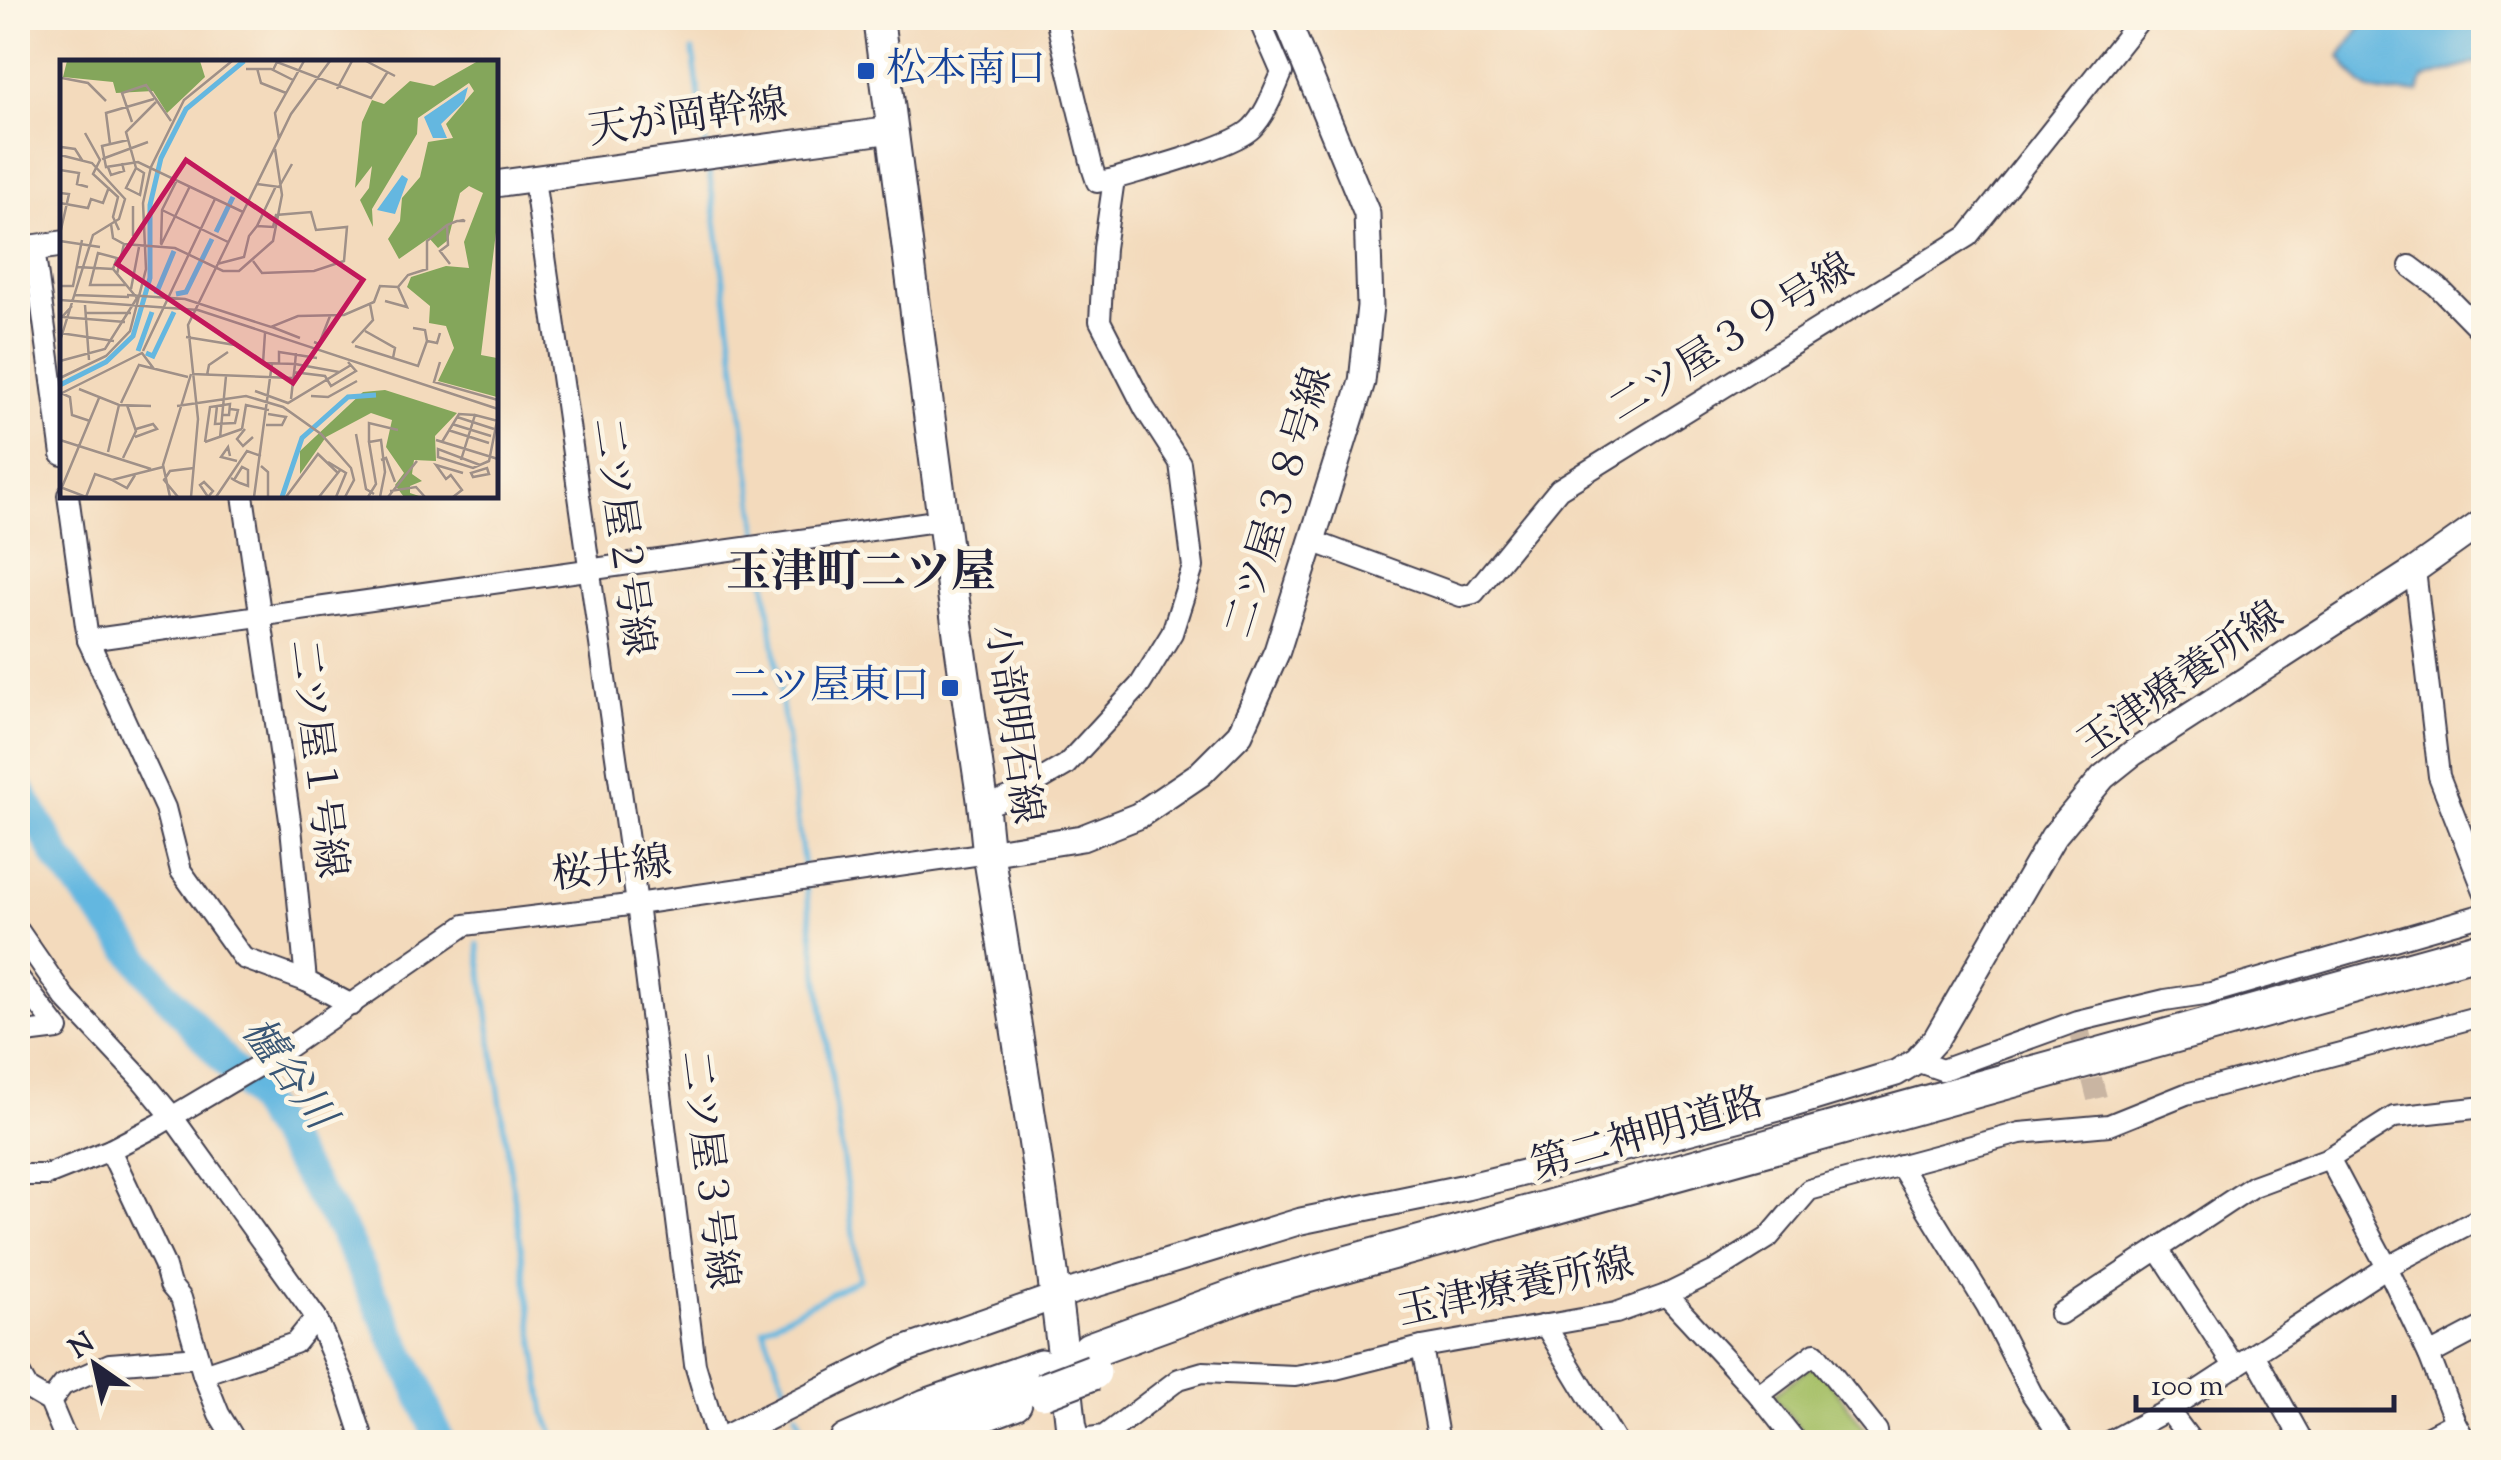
<svg xmlns="http://www.w3.org/2000/svg" width="2501" height="1460" viewBox="0 0 2501 1460" font-family="'Sorts Mill Goudy','Noto Serif JP',serif">
  <rect width="100%" height="100%" fill="#fcf5e5"/>
  <filter id="ink" filterUnits="userSpaceOnUse"><feTurbulence type="fractalNoise" baseFrequency=".01" numOctaves="2"/><feDisplacementMap in="SourceGraphic" scale="20" xChannelSelector="R" yChannelSelector="G"/><feConvolveMatrix kernelMatrix="1 2 1 2 8 2 1 2 1" color-interpolation-filters="sRGB"/></filter>
  <filter id="wash" filterUnits="userSpaceOnUse"><feTurbulence type="fractalNoise" baseFrequency=".0048" numOctaves="4" result="noise"/><feDisplacementMap in="SourceGraphic" scale="40" xChannelSelector="R" yChannelSelector="G"/><feGaussianBlur stdDeviation="2.25" result="paint"/><feColorMatrix in="noise" values="0 0 0 0 0 0 0 0 0 0 0 0 0 0 0 0 0 1.4 0 .05"/><feComposite in="paint" operator="in"/></filter>
  <g filter="url(#wash)">
    <rect width="100%" height="100%" fill="#f3dabc"/>
    <!-- green -->
    <path fill="#a5bf66" stroke="#647050" stroke-width="2.5" d="M1818,1366L1867,1431L1870,1442H1803L1804,1434L1773,1395L1810,1367Z"/>
    <!-- water -->
    <path fill="#64b7e0" stroke="#436c8e" stroke-width="2.5" d="M2367,18H2483V61L2423,79L2419,92C2368,94 2369,99 2340,56Z"/>
    <g fill="none" stroke-linecap="round" stroke-linejoin="round">
      <!-- stream -->
      <g stroke="#64b7e0" stroke-width="5">
        <path d="M693,51L706,147"/>
        <path d="M708,163L759,538"/>
        <path d="M761,549L805,875"/>
        <path d="M478,944L545,1414L558,1442"/>
        <path d="M790,1398L763,1328L859,1279L806,886"/>
        <path d="M796,1413L809,1442"/>
      </g>
      <!-- river -->
      <path stroke="#64b7e0" stroke-width="30" d="M18,787L60,861L163,991L254,1094L342,1230L418,1388L440,1442"/>
    </g>
  </g>
  <g filter="url(#ink)">
    <g fill="none" stroke-linecap="round" stroke-linejoin="round">
      <!-- minor-tunnel -->
      <path stroke="#c9b5a2" stroke-width="20" stroke-dasharray="20 10" stroke-linecap="butt" d="M2077,1021L2099,1106"/>
      <defs>
        <g id="minor">
          <path d="M1059,18L1058,27L1093,170L1097,182L1114,179"/>
          <path d="M534,179L637,904L695,1364L718,1442"/>
          <path d="M34,248L62,455"/>
          <path d="M2410,266L2438,287L2484,334"/>
          <path d="M68,495L88,640L165,808L181,871L243,958L306,981"/>
          <path d="M243,495L291,827L306,981L352,1005"/>
          <path d="M1312,541L1461,596L1474,593L1559,489L1968,236L2141,18"/>
          <path d="M2415,570L2439,776L2484,891"/>
          <path d="M88,640L943,520"/>
          <path d="M984,807L1016,794L1066,765L1140,685L1172,633L1193,567L1180,463L1145,409L1100,321L1104,248L1114,179C1143,170 1234,147 1252,128C1266,114 1274,91 1282,73L1258,18"/>
          <path d="M18,930L65,998L142,1080L171,1115L316,1317L346,1387L364,1442"/>
          <path d="M18,977L58,1029L18,1034"/>
          <path d="M1916,1061L1942,1070L2077,1021L2165,1000L2211,993L2484,914"/>
          <path d="M110,1150L164,1264L170,1285L181,1298L203,1374L219,1414L236,1442"/>
          <path d="M1900,1165L1987,1306L2032,1394L2064,1442"/>
          <path d="M18,1175H47L110,1150L158,1125L283,1051L465,925L637,904L988,853"/>
          <path d="M1666,1295L1759,1395L1793,1438V1442"/>
          <path d="M2060,1314L2158,1249"/>
          <path d="M1545,1325L1616,1442"/>
          <path d="M1422,1347L1439,1442"/>
          <path d="M2254,1354L2303,1442"/>
          <path d="M2429,1355L2484,1326"/>
          <path d="M2235,1367L2158,1249L2253,1186L2329,1158L2394,1117L2484,1107"/>
          <path d="M18,1371L28,1389L50,1402L67,1442"/>
          <path d="M203,1374L295,1343L316,1317"/>
          <path d="M1759,1395L1815,1353L1877,1431L1878,1442"/>
          <path d="M50,1402L63,1385L110,1364L198,1357"/>
          <path d="M2168,1410L2192,1442"/>
          <path d="M1075,1440L1104,1436L1179,1379L1203,1372L1295,1376L1335,1369L1422,1347L1616,1313L1666,1295L1715,1271L1768,1238L1809,1190L2020,1133L2109,1125L2186,1094L2484,1015"/>
          <path d="M2109,1442L2168,1410L2387,1267L2329,1158"/>
          <path d="M2417,1442L2455,1422"/>
          <path d="M2466,1442L2455,1422L2429,1355L2387,1267L2484,1216"/>
        </g>
        <g id="tertiary">
          <path d="M495,184L892,130"/>
          <path d="M18,250L62,244"/>
          <path d="M988,853L1082,838L1138,816L1200,774L1240,734L1277,651L1362,382L1370,306L1367,214L1286,18"/>
          <path d="M718,1442L898,1352L1057,1296L1301,1221L1466,1187L1649,1142L1790,1105L1896,1073L1916,1061L1936,1039L2053,837L2103,777L2133,753L2415,570L2484,521"/>
        </g>
        <path id="primary" d="M878,18C912,277 943,537 982,796C985,816 986,837 989,857C1019,1046 1051,1235 1071,1425L1075,1442"/>
        <g id="motorway">
          <path d="M1090,1350L1260,1288L2484,949"/>
          <path d="M847,1442L926,1407L1041,1367"/>
          <path d="M909,1442L1014,1402"/>
        </g>
      </defs>
      <!-- minor casing -->
      <use href="#minor" stroke="#413e4e" stroke-width="24"/>
      <!-- tertiary casing -->
      <use href="#tertiary" stroke="#413e4e" stroke-width="29"/>
      <!-- primary casing -->
      <use href="#primary" stroke="#413e4e" stroke-width="34"/>
      <!-- motorway casing -->
      <use href="#motorway" stroke="#413e4e" stroke-width="39"/>
      <!-- minor -->
      <use href="#minor" stroke="#fff" stroke-width="20"/>
      <!-- tertiary -->
      <use href="#tertiary" stroke="#fff" stroke-width="25"/>
      <!-- primary -->
      <use href="#primary" stroke="#fff" stroke-width="30"/>
      <!-- motorway -->
      <use href="#motorway" stroke="#fff" stroke-width="35"/>
      <defs>
        <path id="motorway-bridge" d="M1043,1391L1093,1372"/>
      </defs>
      <!-- motorway-bridge casing -->
      <use href="#motorway-bridge" stroke="#413e4e" stroke-width="39" stroke-linecap="butt"/>
      <!-- motorway-bridge -->
      <use href="#motorway-bridge" stroke="#fff" stroke-width="35"/>
    </g>
  </g>
  <!-- markers -->
  <g fill="#1a4fb4" stroke="#fcf5e5" stroke-width="4">
    <rect x="856" y="61" width="20" height="20" rx="5"/>
    <rect x="940" y="678" width="20" height="20" rx="5"/>
  </g>
  <g text-anchor="middle" dominant-baseline="central" stroke-width="9" stroke-linejoin="round" paint-order="stroke">
    <!-- transit labels -->
    <g font-size="40" fill="#164399" stroke="#fcf5e5" text-anchor="start">
      <text x="886" y="71">松本南口</text>
      <text x="930" y="688" text-anchor="end">二ツ屋東口</text>
    </g>
    <!-- street labels -->
    <g font-size="40" fill="#22223b" stroke="#fcf5e5">
      <text transform="translate(688 120) rotate(-8)">天が岡幹線</text>
      <text transform="translate(1733 340) rotate(-32)">二ツ屋３９号線</text>
      <text transform="translate(1281 503) rotate(-73)">二ツ屋３８号線</text>
      <text transform="translate(620 537) rotate(82)">二ツ屋２号線</text>
      <text transform="translate(2182 682) rotate(-35)">玉津療養所線</text>
      <text transform="translate(1011 725) rotate(82)">小部明石線</text>
      <text transform="translate(315 759) rotate(83)">二ツ屋１号線</text>
      <text transform="translate(612 871) rotate(-7)">桜井線</text>
      <text transform="translate(1648 1136) rotate(-16)">第二神明道路</text>
      <text transform="translate(706 1170) rotate(83)">二ツ屋３号線</text>
      <text transform="translate(1516 1290) rotate(-12)">玉津療養所線</text>
    </g>
    <!-- water labels -->
    <g font-size="42" font-style="italic" fill="#395675" stroke="#fcf5e5">
      <text transform="translate(286 1075) rotate(54)">櫨谷川</text>
    </g>
    <!-- quarter labels -->
    <g font-size="45" font-weight="bold" fill="#22223b" stroke="#fcf5e5">
      <text x="861" y="575">玉津町二ツ屋</text>
    </g>
  </g>
  <!-- overview -->
  <g transform="translate(60 60)">
    <rect width="438" height="438" fill="#f3dabc"/>
    <path d="M7,1H140L145,17L107,53L93,31L56,33L53,22L3,17ZM418,1H437V164L421,295L437,298V337L378,321L394,288L386,266L369,263L370,246L347,227L351,217L386,206L409,208L404,182L423,133L409,126L400,133L388,180L378,188L369,178L339,199L328,179L340,161L342,138L360,117L368,82L393,78L386,64L414,31L409,23L358,58L357,74L312,149L313,167L300,140L309,128L312,106L295,128L302,62L312,40L324,44L350,21L374,26ZM325,330L397,353L375,376L376,401L354,400L352,414L362,421L350,426V433L362,437H344L335,425L344,413L326,387L332,360L311,353L266,377L240,414V391L303,332Z" fill="#84a65b"/>
    <path d="M408,27L404,42L381,64L387,78H373L364,57ZM342,115L348,119L335,154L317,150Z" fill="#64b7e0"/>
    <path fill="none" stroke="#64b7e0" stroke-width="5" d="M156,172L173,137M96,234L114,191M116,234L126,232L152,179M78,291L92,252M86,293L93,296L114,252M0,325L46,302L73,276L90,218V145L101,98L126,49L184,1M222,437L242,378L288,337L316,335"/>
    <path fill="none" stroke="#9f9088" stroke-width="2.5" d="M306,1L335,16M197,8L201,23L226,33M186,9H211L233,20M213,10L217,2L311,38L327,13M2,18L28,23L46,41M277,29L292,1M72,62L62,33L86,25L111,61M25,73L40,100L33,114L58,137L53,157L59,170M219,79L215,53L244,1M68,80L42,86L46,107L78,102L183,152M50,84L46,53L94,39M0,95L32,103L65,139L59,159L33,175L0,281M0,96L1,87L15,89L22,100M42,99L88,82M48,107L51,115L64,111L62,103M76,108L66,72L96,42M76,108L84,113L80,135L66,128ZM0,110L19,113L17,124L28,127M197,124L219,127L232,104M0,133L9,134L0,174M0,143L28,148L31,139L43,143L49,127M102,150L168,182M51,164L53,178L64,184L115,188L163,211H179L213,181L222,135L215,89M387,165L388,185L380,191L390,204M197,166L216,126M73,176V146M0,181L40,187M101,184L102,150L117,120M101,185L130,126M157,204L184,197L189,176L197,166L213,167L216,155L251,152L256,170L287,167L284,201L254,211L202,213L193,201M53,209L57,198L38,193L30,225H66M57,214L64,184M0,226H13L22,180M338,227L348,215L367,209V181L387,165L397,161H399L403,160L405,161H399M71,229L79,187M14,235L69,237M67,235L125,239L211,267L238,256L284,255L314,242L320,226L338,227M0,240L138,250L438,349M325,241L347,247L338,227M25,245L29,300M12,246L2,257L65,262M25,253H71M212,267L240,278M353,268L365,270L367,281L377,283L380,273M305,271L335,288L333,298M0,273L54,281M126,277L175,285L203,303L235,304L236,293M254,282L259,284L270,256M292,283L313,260L310,244M295,286L358,306L367,281M83,291L155,139M0,301L45,289L77,238L53,209L17,207M380,302L374,322L438,340M203,303L205,273M219,304V292L257,298M233,312L265,316L271,326L296,311L288,302M132,314L232,318M147,315L149,305L168,292M0,318L46,296L70,271L86,209L83,143L91,107L124,40L172,1M19,329L59,345L91,346M195,331L228,343L291,305M1,333L10,337L12,355L30,361M0,334L82,293L94,309M251,336L268,337L297,321M231,339L235,304L279,312M61,343L79,305L128,317M117,346L186,336L223,347L261,374L291,408L294,420L285,437M157,346L155,364L175,363L178,350L170,349M397,357L434,369M392,364L431,376M206,365H222L226,357L208,354M182,369L186,345L209,350M185,369L177,379L183,386L193,377M388,370L429,383M296,374L306,429L314,434M75,377L97,369L93,364L76,369M160,378L166,316M0,380L91,409M376,380L438,399M145,382L150,347L170,344L169,355H162M145,382L182,369M309,382V363L338,370M382,382L399,354L415,355M48,392L59,345M170,396L168,387L161,397L177,401M63,398L76,371L67,345M321,400L326,398L335,422M401,400L415,355L438,361M268,402L286,413L276,437M420,405L378,389V397L413,408L429,401L437,361M201,406L208,412V437M427,408L429,414L413,417L411,413ZM390,414L402,430L393,437M391,415L386,419L376,405L403,413M171,418L174,420L180,423L188,426V410L182,407L174,420M52,420L67,428L75,415M144,422L153,431L148,437L140,425ZM0,427L26,437L35,414L52,420L103,407M2,427L39,338M330,431L356,427L365,437M110,437L103,405L131,314M118,437L104,420L110,411L134,408M131,437L138,359L128,265L231,54L270,1M156,437L187,391L201,396M194,437L212,303M226,437L258,394L278,413M259,437L281,409M308,437L316,424L309,382L321,380L325,412L320,437M328,437L357,401"/>
    <path fill="#c2185b" fill-opacity="0.15" stroke="#c2185b" stroke-width="5" d="M126,100L303,220L233,323L57,204Z"/>
    <rect width="438" height="438" fill="none" stroke="#22223b" stroke-width="5"/>
  </g>
  <!-- margin -->
  <rect width="2501" height="1460" fill="none" stroke="#fcf5e5" stroke-width="60"/>
  <!-- north arrow -->
  <g transform="translate(95 1365) rotate(326)" stroke="#fcf5e5" stroke-width="8" paint-order="stroke">
  <path d="M0-8L18 38L0 25L-18 38Z" fill="#22223b"/>
  <text y="-15" font-size="28" font-weight="bold" text-anchor="middle" fill="#22223b">N</text>
  </g>
  <!-- scale -->
  <path d="M2136 1395v15h258v-15" fill="none" stroke="#22223b" stroke-width="5"/>
  <text x="2151" y="1395" font-size="30" fill="#22223b" stroke="#fcf5e5" stroke-width="8" paint-order="stroke">100 m</text>
</svg>
